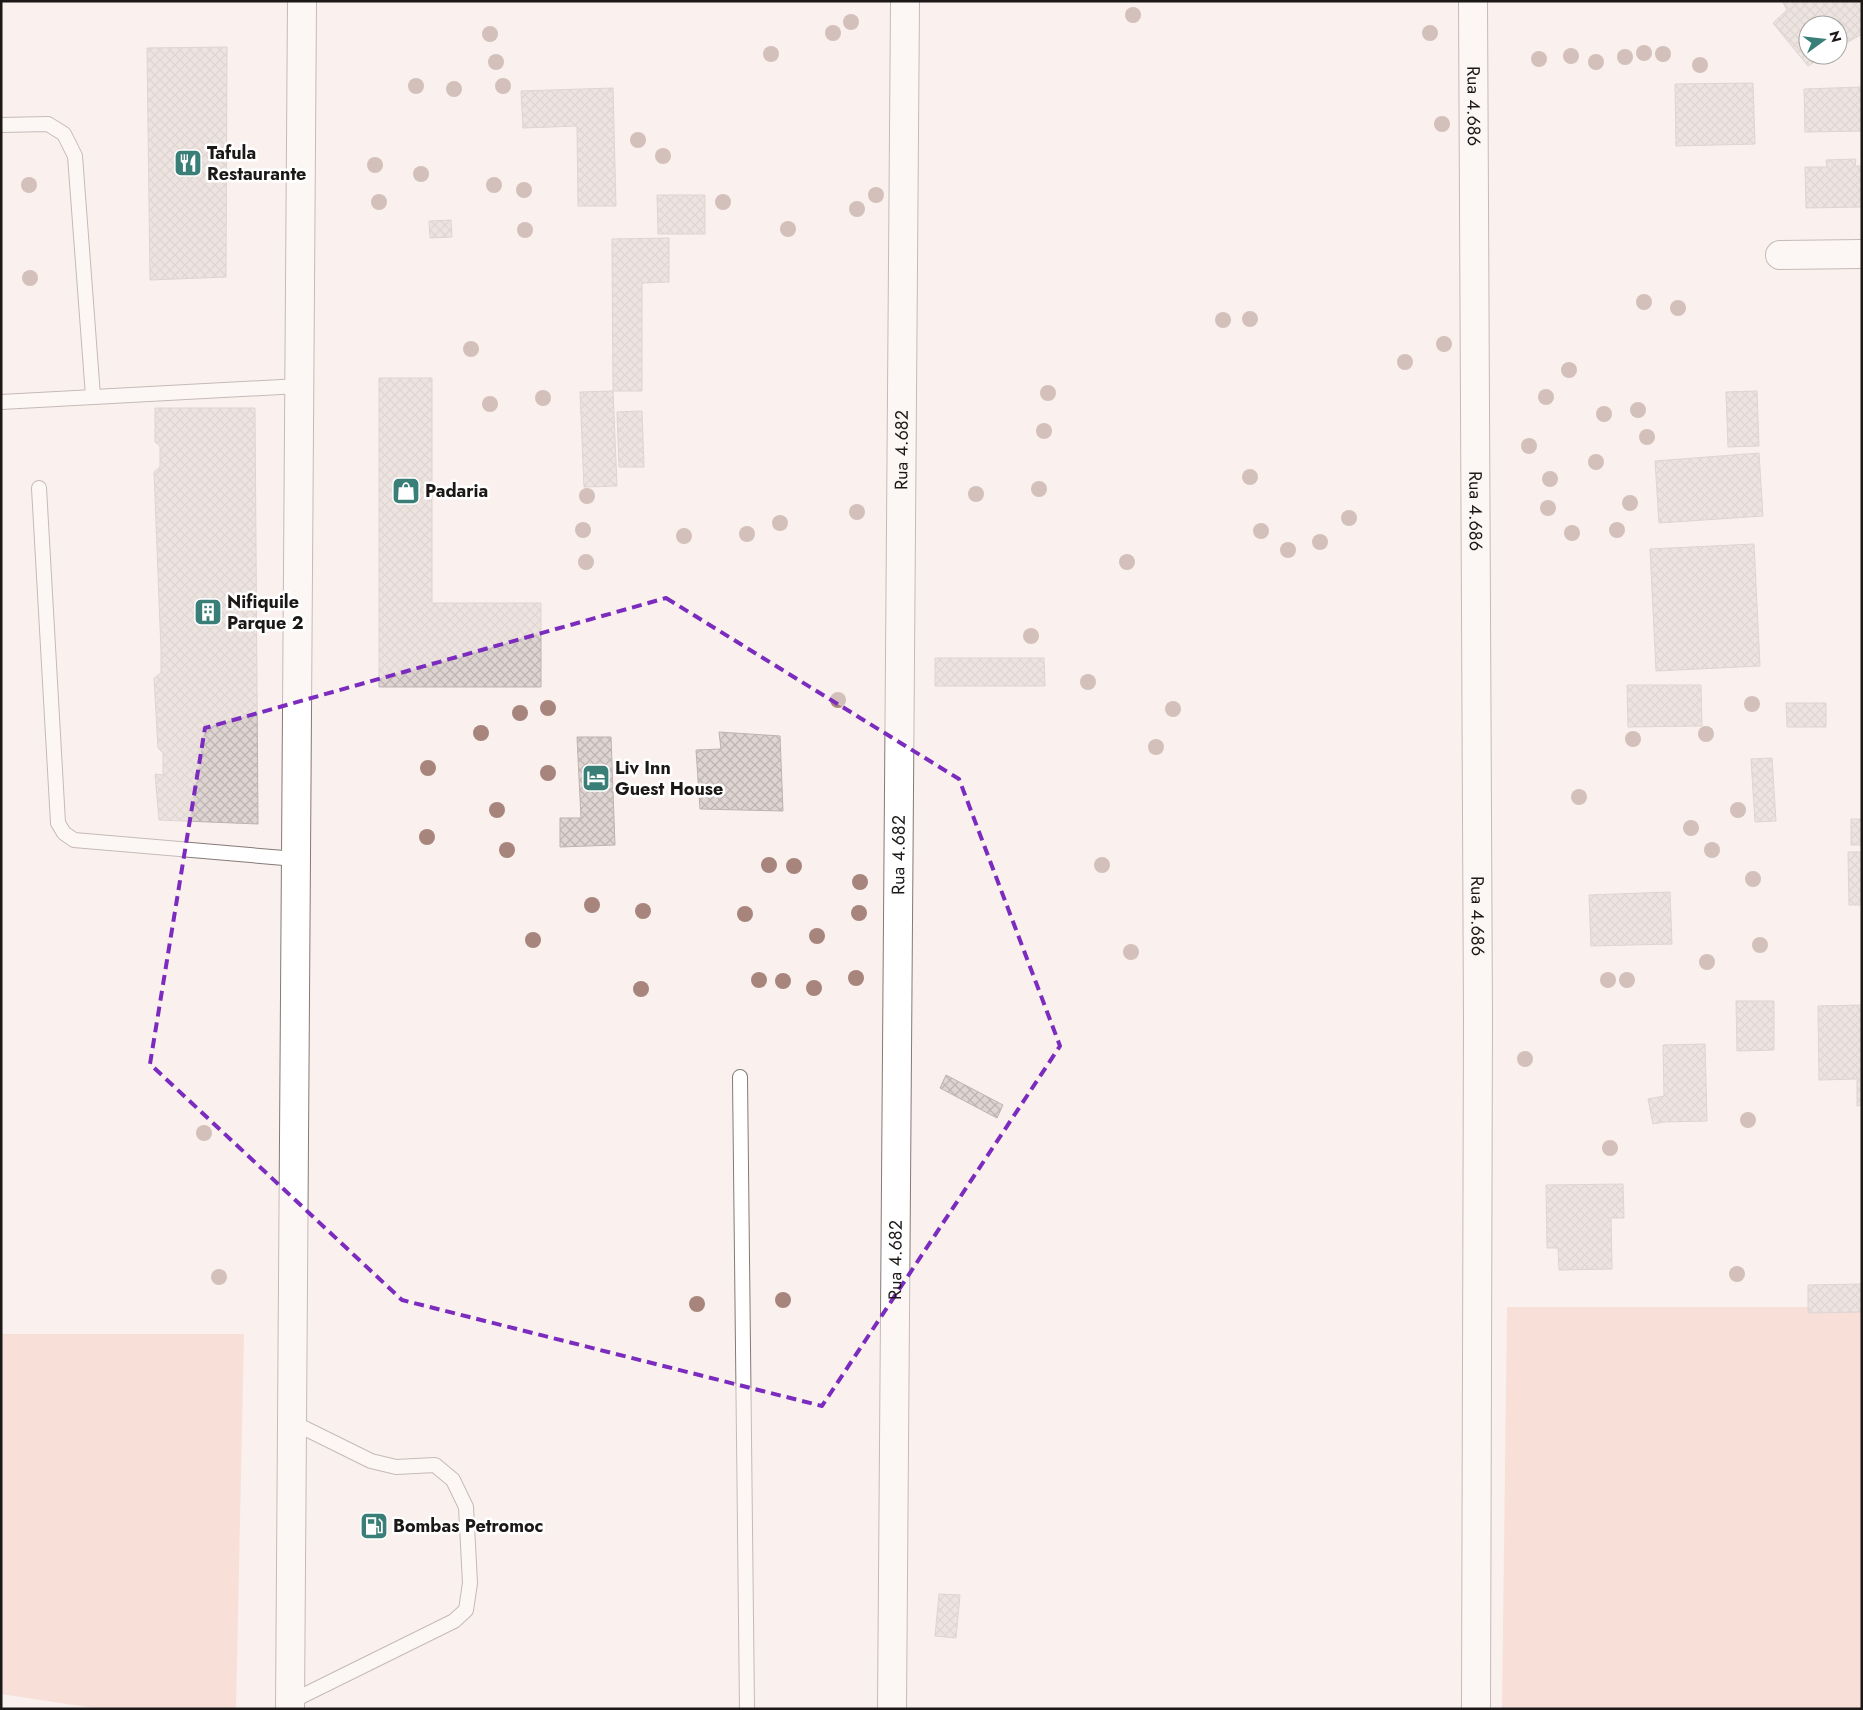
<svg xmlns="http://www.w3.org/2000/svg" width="1863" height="1710" viewBox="0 0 1863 1710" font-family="Jost,sans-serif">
  <defs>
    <pattern id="building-cross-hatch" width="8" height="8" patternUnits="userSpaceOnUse" patternTransform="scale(1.25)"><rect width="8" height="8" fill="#ded4d1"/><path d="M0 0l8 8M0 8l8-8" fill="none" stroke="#beb5b3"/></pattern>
  </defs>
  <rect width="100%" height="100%" fill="#faf0ed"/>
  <!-- green -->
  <g fill="#f6ccc1">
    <path d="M1507,1307H1862V1709H1502Z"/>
    <path d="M1,1334H244L236,1709H100L1,1694Z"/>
  </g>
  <!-- building -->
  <g fill="url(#building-cross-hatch)" stroke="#bdb4b1">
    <path d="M1782,1H1862V34L1838,48V25H1808V55H1826L1808,66L1773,23L1787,10Z"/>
    <path d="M227,47L226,277L150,280L147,48Z"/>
    <path d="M1753,83L1755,144L1676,146L1675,84Z"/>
    <path d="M1862,87V131L1805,132L1804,89Z"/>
    <path d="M613,88L616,206H578L577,126L523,128L521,91Z"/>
    <path d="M1856,159L1855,166H1862V207L1806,208L1805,167H1827L1826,160Z"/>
    <path d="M657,195H705V234H658Z"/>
    <path d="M451,220L452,237L430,238L429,221Z"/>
    <path d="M669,238V282L642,283V391H613L612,239Z"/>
    <path d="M379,378H432V603H541V687H379Z"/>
    <path d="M613,391L617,486L584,487L580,392Z"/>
    <path d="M1757,391L1759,446L1728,447L1726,392Z"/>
    <path d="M155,408H255L258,824L159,820L155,774L163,775V753L158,748L154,678L161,673V650L154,472L160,467V446L155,442Z"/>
    <path d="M642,411L644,467H619L617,412Z"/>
    <path d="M1759,453L1763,516L1659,523L1655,461Z"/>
    <path d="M1754,544L1760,666L1656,671L1650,549Z"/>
    <path d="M935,658H1044L1045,686H935Z"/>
    <path d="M1627,685H1701L1702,726L1628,727Z"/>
    <path d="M1786,703H1826V727H1787Z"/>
    <path d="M719,732L780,736L783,811L700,809L696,750L721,749Z"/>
    <path d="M577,737H611L615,845L560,847V818H581Z"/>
    <path d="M1772,758L1776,821L1755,822L1751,759Z"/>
    <rect x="1851" y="819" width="11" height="26"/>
    <path d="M1848,852H1862V905H1849Z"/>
    <path d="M1670,892L1672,944L1591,946L1589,895Z"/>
    <path d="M1736,1001H1774V1050L1737,1051Z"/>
    <path d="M1862,1005V1105L1857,1106V1079L1819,1080L1818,1006Z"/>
    <path d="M1705,1044L1707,1121L1664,1122L1653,1124L1648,1099L1664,1096L1663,1045Z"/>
    <path d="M946,1075L1003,1105L997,1118L940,1088Z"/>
    <path d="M1623,1184L1624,1218H1611L1612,1269L1559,1270L1558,1248H1547L1546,1185Z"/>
    <path d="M1862,1284V1312L1808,1313V1285Z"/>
    <path d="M939,1594L960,1595L956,1638L935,1636Z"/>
  </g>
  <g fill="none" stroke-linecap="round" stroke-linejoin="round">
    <defs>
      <g id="lane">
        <path d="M1,125L48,124L64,134L75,156L93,396"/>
        <path d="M1,402L299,386"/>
        <path d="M39,488L58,823L64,833L74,840L296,859"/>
        <path d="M740,1077L747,1709"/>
        <path d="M290,1702L454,1621L466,1610L470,1583L466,1507L453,1480L435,1465L396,1467L371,1461L292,1422"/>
      </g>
      <g id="street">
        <path id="s1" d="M1473,1L1478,1019L1476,1709"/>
        <path d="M1780,255L1862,254"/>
        <path id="s2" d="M892,1709L905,1"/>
      </g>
      <path id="secondary" d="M290,1709L302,1"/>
    </defs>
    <!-- lane casing -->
    <use href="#lane" stroke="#837a77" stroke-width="16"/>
    <!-- street casing -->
    <use href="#street" stroke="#837a77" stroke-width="30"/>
    <!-- secondary casing -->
    <use href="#secondary" stroke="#837a77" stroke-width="30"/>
    <!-- lane -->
    <use href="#lane" stroke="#fff" stroke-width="14"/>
    <!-- street -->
    <use href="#street" stroke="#fff" stroke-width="28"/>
    <!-- secondary -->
    <use href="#secondary" stroke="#fff" stroke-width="28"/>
  </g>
  <!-- trees -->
  <g fill="#a7857c">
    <circle cx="1133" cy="15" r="8"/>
    <circle cx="851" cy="22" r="8"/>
    <circle cx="833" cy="33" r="8"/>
    <circle cx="1430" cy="33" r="8"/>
    <circle cx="490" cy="34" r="8"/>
    <circle cx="1644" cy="53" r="8"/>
    <circle cx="771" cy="54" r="8"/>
    <circle cx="1663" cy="54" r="8"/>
    <circle cx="1571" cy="56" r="8"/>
    <circle cx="1625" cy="57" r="8"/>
    <circle cx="1539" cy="59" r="8"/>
    <circle cx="496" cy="62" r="8"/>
    <circle cx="1596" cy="62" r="8"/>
    <circle cx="1700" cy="65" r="8"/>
    <circle cx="416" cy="86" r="8"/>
    <circle cx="503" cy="86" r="8"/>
    <circle cx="454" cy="89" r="8"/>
    <circle cx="1442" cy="124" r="8"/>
    <circle cx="638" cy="140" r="8"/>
    <circle cx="663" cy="156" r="8"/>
    <circle cx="375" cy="165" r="8"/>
    <circle cx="421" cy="174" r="8"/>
    <circle cx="29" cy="185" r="8"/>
    <circle cx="494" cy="185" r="8"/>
    <circle cx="524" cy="190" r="8"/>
    <circle cx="876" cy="195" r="8"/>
    <circle cx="379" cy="202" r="8"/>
    <circle cx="723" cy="202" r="8"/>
    <circle cx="857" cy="209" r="8"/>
    <circle cx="788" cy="229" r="8"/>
    <circle cx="525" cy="230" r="8"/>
    <circle cx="30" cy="278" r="8"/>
    <circle cx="1644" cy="302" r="8"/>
    <circle cx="1678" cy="308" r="8"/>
    <circle cx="1250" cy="319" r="8"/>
    <circle cx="1223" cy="320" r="8"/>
    <circle cx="1444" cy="344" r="8"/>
    <circle cx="471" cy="349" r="8"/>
    <circle cx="1405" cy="362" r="8"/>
    <circle cx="1569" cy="370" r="8"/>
    <circle cx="1048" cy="393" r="8"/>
    <circle cx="1546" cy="397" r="8"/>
    <circle cx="543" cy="398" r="8"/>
    <circle cx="490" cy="404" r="8"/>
    <circle cx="1638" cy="410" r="8"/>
    <circle cx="1604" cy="414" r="8"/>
    <circle cx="1044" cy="431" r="8"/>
    <circle cx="1647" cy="437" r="8"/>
    <circle cx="1529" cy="446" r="8"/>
    <circle cx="1596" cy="462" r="8"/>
    <circle cx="1250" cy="477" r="8"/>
    <circle cx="1550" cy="479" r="8"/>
    <circle cx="1039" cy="489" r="8"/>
    <circle cx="976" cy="494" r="8"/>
    <circle cx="587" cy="496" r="8"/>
    <circle cx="1630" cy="503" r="8"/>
    <circle cx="1548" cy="508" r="8"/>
    <circle cx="857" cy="512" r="8"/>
    <circle cx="1349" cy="518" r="8"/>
    <circle cx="780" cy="523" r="8"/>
    <circle cx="583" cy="530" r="8"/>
    <circle cx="1617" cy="530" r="8"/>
    <circle cx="1261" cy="531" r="8"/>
    <circle cx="1572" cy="533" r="8"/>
    <circle cx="747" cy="534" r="8"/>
    <circle cx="684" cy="536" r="8"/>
    <circle cx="1320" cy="542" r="8"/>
    <circle cx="1288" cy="550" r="8"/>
    <circle cx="586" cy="562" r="8"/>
    <circle cx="1127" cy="562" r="8"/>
    <circle cx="1031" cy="636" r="8"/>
    <circle cx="1088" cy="682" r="8"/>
    <circle cx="838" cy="700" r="8"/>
    <circle cx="1752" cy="704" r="8"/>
    <circle cx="548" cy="708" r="8"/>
    <circle cx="1173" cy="709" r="8"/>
    <circle cx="520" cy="713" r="8"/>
    <circle cx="481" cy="733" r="8"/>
    <circle cx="1706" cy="734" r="8"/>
    <circle cx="1633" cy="739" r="8"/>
    <circle cx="1156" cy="747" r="8"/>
    <circle cx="428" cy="768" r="8"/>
    <circle cx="548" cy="773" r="8"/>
    <circle cx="1579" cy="797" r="8"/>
    <circle cx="497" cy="810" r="8"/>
    <circle cx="1738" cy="810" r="8"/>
    <circle cx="1691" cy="828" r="8"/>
    <circle cx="427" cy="837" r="8"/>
    <circle cx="507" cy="850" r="8"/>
    <circle cx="1712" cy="850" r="8"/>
    <circle cx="769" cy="865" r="8"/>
    <circle cx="1102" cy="865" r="8"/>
    <circle cx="794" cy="866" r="8"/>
    <circle cx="1753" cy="879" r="8"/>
    <circle cx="860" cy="882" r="8"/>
    <circle cx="592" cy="905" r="8"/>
    <circle cx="643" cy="911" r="8"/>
    <circle cx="859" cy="913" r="8"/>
    <circle cx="745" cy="914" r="8"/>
    <circle cx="817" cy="936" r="8"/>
    <circle cx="533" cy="940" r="8"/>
    <circle cx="1760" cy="945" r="8"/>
    <circle cx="1131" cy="952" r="8"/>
    <circle cx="1707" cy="962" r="8"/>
    <circle cx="856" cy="978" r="8"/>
    <circle cx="759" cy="980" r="8"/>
    <circle cx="1608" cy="980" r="8"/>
    <circle cx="1627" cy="980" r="8"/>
    <circle cx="783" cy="981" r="8"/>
    <circle cx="814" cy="988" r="8"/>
    <circle cx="641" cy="989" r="8"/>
    <circle cx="1525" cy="1059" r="8"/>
    <circle cx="1748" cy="1120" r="8"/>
    <circle cx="204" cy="1133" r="8"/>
    <circle cx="1610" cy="1148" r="8"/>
    <circle cx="1737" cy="1274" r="8"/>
    <circle cx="219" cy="1277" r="8"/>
    <circle cx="783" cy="1300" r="8"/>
    <circle cx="697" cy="1304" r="8"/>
  </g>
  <!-- marked area -->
  <path d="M0 0H1863V1710H0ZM666,598L959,779L1060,1046L822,1406L402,1300L150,1064L205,728Z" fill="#faf0ed" fill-opacity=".55" fill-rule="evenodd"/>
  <path fill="none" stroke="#7b2cbf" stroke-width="4" stroke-dasharray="10 6" stroke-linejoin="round" d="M666,598L959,779L1060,1046L822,1406L402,1300L150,1064L205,728Z"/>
  <!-- icons -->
  <defs>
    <symbol id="restaurant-square" viewBox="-11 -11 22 22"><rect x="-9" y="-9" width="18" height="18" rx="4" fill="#397f77" stroke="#fff"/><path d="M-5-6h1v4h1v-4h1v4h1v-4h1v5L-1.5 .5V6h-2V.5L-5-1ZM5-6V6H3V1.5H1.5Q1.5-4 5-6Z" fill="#fff"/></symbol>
    <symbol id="shop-square" viewBox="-11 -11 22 22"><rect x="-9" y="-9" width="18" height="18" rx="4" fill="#397f77" stroke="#fff"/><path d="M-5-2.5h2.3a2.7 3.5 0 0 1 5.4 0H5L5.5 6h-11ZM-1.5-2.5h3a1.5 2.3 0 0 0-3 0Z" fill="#fff"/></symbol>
    <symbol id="building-square" viewBox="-11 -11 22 22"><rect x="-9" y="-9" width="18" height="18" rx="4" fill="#397f77" stroke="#fff"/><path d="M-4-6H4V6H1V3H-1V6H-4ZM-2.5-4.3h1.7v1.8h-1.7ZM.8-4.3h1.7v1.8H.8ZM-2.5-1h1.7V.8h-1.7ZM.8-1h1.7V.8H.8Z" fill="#fff"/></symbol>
    <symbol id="hotel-square" viewBox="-11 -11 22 22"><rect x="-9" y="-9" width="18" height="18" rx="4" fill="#397f77" stroke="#fff"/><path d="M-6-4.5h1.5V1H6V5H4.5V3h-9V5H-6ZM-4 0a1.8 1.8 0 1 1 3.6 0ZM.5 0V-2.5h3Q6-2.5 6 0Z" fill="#fff"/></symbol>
    <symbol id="fuel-square" viewBox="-11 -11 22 22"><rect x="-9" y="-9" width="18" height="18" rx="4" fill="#397f77" stroke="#fff"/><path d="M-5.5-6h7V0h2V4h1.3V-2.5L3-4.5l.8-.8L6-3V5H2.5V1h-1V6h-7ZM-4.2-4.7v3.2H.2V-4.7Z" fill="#fff"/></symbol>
  </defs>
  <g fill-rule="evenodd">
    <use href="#restaurant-square" x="172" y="147" width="32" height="32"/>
    <use href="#shop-square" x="390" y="475" width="32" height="32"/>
    <use href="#building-square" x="192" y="596" width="32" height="32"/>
    <use href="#hotel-square" x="580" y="762" width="32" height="32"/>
    <use href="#fuel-square" x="358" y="1510" width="32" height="32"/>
  </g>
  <g text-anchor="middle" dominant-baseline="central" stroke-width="5" stroke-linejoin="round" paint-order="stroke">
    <!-- street labels -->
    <g font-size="18" fill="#1b1817" stroke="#fff">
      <text stroke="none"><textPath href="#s1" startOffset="105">Rua 4.686</textPath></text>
      <text stroke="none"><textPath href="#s2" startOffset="1259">Rua 4.682</textPath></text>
      <text stroke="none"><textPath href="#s1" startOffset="510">Rua 4.686</textPath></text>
      <text stroke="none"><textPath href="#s2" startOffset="854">Rua 4.682</textPath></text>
      <text stroke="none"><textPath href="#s1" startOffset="915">Rua 4.686</textPath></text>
      <text stroke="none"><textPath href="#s2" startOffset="449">Rua 4.682</textPath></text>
    </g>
    <!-- poi labels -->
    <g font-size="18" font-weight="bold" fill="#1b1817" stroke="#fff" text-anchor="start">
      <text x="207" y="153">Tafula<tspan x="207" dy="21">Restaurante</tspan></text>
      <text x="425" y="491">Padaria</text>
      <text x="227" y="602">Nifiquile<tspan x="227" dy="21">Parque 2</tspan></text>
      <text x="615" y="768">Liv Inn<tspan x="615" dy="21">Guest House</tspan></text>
      <text x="393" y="1526">Bombas Petromoc</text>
    </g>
  </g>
  <!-- border -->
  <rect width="1863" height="1710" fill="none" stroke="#1b1817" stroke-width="5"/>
  <!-- north arrow -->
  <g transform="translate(1823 40) rotate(75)"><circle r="24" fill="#ffffff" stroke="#a4a3a2"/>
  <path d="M0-4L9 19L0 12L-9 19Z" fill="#397f77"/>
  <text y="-8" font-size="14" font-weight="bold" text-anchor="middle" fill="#1b1817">N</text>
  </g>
</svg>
